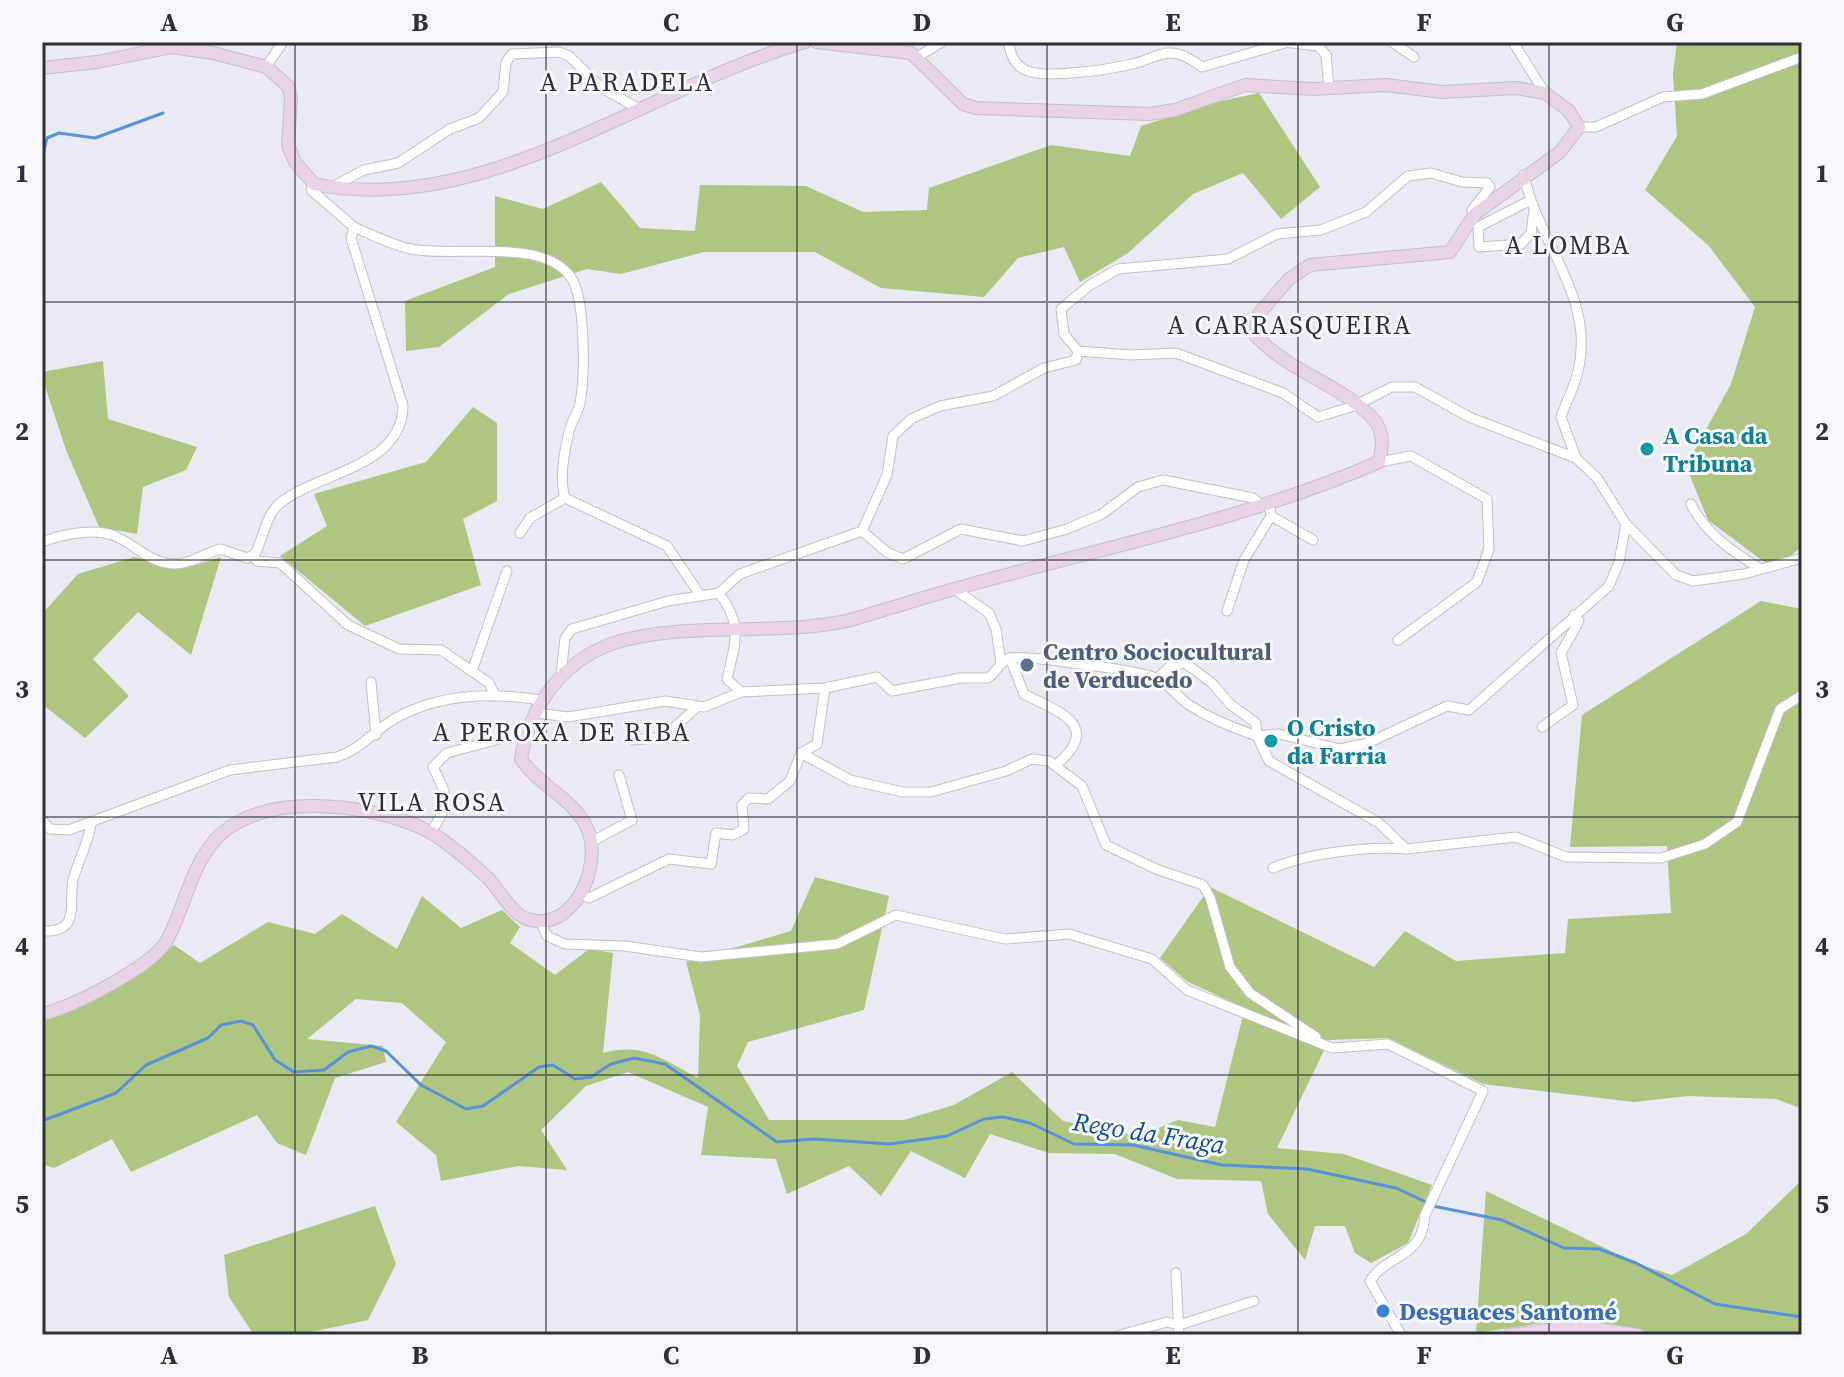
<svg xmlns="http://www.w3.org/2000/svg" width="1844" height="1377" viewBox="0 0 1844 1377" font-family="'Source Serif 4',serif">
  <rect width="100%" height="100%" fill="#e9eaf3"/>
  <!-- green -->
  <g fill="#aec67f">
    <path d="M1677,42H1802V546L1775,570L1708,520L1686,466L1731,384L1755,307L1709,246L1645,190L1677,136L1673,73Z"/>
    <path d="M1259,93L1320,187L1281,219L1243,173L1193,194L1128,253L1080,282L1064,247L1018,258L984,297L881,288L815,252H704L621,274L587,269L509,294L439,347L406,351L405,301L495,267V196L543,209L601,182L640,228L695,231L700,185L806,186L863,212L927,210L929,188L1051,145L1130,156L1141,126L1217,102Z"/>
    <path d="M103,361L108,419L197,447L186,470L143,487L137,534L99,527L66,450L42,377V372Z"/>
    <path d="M473,407L497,423V501L463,519L481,585L365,626L280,556L327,526L314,494L426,462Z"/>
    <path d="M134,557L186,568L221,557L191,655L138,612L93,659L129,696L85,738L42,704V614L78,574Z"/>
    <path d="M1761,601L1802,609V1109L1776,1099L1688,1096L1634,1102L1483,1084L1388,1038L1329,1040L1277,1148L1344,1154L1432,1185L1408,1243L1371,1263L1355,1253L1345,1226H1315L1305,1260L1268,1214L1261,1181L1177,1179L1115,1154L1049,1153L990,1134L965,1178L911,1151L881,1196L849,1166L787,1194L776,1159L701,1155L708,1107L628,1072L586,1086L541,1130L567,1170L518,1166L441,1181L436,1155L396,1122L446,1042L402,1003L356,999L307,1039L383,1046L386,1062L335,1078L306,1155L277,1143L257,1115L131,1172L112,1139L54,1168L42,1164V1016C93,1007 135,979 174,945L200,963L268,922L315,934L342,914L397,949L422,896L461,928L502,910L520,927L510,943L555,975L589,949L613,953L603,1053C643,1042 662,1059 698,1078L700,1015L686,962L791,931L815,877L889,896L864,1010L748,1042L737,1066L769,1120H904L954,1105L1012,1072L1063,1121L1139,1136L1178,1120L1215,1127L1245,1008L1188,982L1160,958L1210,887L1374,967L1405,931L1456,961L1565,953L1568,919L1671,913L1667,846L1570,847L1582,715Z"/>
    <path d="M1802,1180V1335H1575L1597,1315L1476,1333L1486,1191L1636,1263L1672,1275L1746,1234Z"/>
    <path d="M375,1206L396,1264L368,1320L297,1335H254L229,1297L224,1255Z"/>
  </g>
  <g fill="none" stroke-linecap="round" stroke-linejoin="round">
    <!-- stream -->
    <g stroke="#5792dc" stroke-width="3">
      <path d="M42,158L47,138L59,133L95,138L163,113"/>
      <path d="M42,1121L116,1093L146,1065L208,1038L221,1025L241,1021L253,1025L275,1060L294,1072L324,1070L348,1052L371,1046L386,1051L421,1085L466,1109L483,1106L539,1067L553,1065L575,1079L591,1077L611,1064L634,1058L665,1064L777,1142L814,1139L890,1144L947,1136L984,1119L1003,1117L1030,1123L1074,1144L1133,1145L1222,1165L1307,1169L1396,1188L1426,1202"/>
      <path d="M1433,1206L1502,1220L1564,1248L1599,1249L1636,1263L1715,1304L1802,1317"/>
    </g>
    <defs>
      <g id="street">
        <path d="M1008,42C1011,53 1012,61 1022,68C1038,81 1111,69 1132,64C1144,62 1156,54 1168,53C1181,52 1192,60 1202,67L1285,43"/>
        <path d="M1284,42L1318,46L1326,55L1329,88"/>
        <path d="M1392,42L1414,57"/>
        <path d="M1513,42L1545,93"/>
        <path d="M917,57L942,42"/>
        <path d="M266,67L283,42"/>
        <path d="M1579,127H1596L1663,97L1702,94L1802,57"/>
        <path d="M1524,175C1537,241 1596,298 1578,371C1575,386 1566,402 1561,417L1576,458"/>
        <path d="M334,186L364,170L398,163L450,129L479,118L503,92L506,62L512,54L559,52L569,56L602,88L641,110"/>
        <path d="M1529,201L1478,227L1479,247L1521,244L1531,233L1534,210"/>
        <path d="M354,227C372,235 392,245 411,249C452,258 541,237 570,276C586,296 585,378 580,403C578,413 571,422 569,432C564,452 559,478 565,498L667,546L700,595"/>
        <path d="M1078,351L1131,355L1176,353L1283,393L1318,417L1354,406L1392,387H1415L1469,417L1576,458L1597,478L1626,524L1676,575L1693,581L1744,574L1802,558"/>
        <path d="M1379,462L1411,456L1487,499L1489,549L1477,582L1398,640"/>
        <path d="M1269,501L1271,516L1313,540"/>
        <path d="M1691,504C1705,533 1734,553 1761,569"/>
        <path d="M862,531L887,475L893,436L911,419L940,406L993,396L1044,368L1076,360L1078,351L1064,334L1061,309L1090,285L1118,269L1228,259L1277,234L1321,230L1366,212L1408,176L1431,173L1462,182L1487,183L1490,187L1472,210L1475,214"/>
        <path d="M520,533L530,518L565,498"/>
        <path d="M42,542C63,534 96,527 117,537C137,546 150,563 174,564C192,564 204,553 221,549L247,558L255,554C263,539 266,515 279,504C317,472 402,468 403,406L351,238L354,227L311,190L314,184"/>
        <path d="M253,556L257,561L280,563L348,625L399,649L441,650L489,683L494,693"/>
        <path d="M954,589L989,613L996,629L1001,663"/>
        <path d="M719,593C744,626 735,642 727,679L741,692"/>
        <path d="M1227,611L1244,560L1271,516"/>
        <path d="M1010,658L1024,694C1055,711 1105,724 1056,765"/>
        <path d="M472,671L507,571"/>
        <path d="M561,675L565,638L572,629L668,601L719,593L740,574L862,531L888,553L903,559L961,529L1023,541L1067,529L1102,514L1138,487L1163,480L1253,498L1260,504"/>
        <path d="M1158,678L1170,666L1185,663L1212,683L1230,704L1256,723L1257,736L1279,734L1340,749L1368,743L1447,706L1469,710L1609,586L1619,562L1626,524"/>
        <path d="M371,682L376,735"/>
        <path d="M537,713L568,717L665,701L704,707L741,692L825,688L877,677L892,691L961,678H988C997,672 1000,661 1010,658C1026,655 1141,671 1156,678C1169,683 1178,698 1189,705C1211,719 1233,728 1257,736L1269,761L1379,823L1406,849L1516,837L1566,857L1661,858L1705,844L1737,822L1780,709L1802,695"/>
        <path d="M1542,727L1573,705L1561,653L1579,621L1574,615"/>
        <path d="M634,740L664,737L698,706"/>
        <path d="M801,753L850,780L903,792H931L1006,771L1032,759L1049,761L1082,786L1106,845L1156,869L1203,885L1210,897L1230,967L1250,993L1316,1037"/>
        <path d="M42,820L50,829L69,830L230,770L337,757C361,749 374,731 394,719C439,693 491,692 540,700"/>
        <path d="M431,832C451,801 449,800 433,767L447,753L525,732"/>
        <path d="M591,842L632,820L619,775"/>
        <path d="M1273,868C1308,853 1368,846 1406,849"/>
        <path d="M583,895L589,898L669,859L711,864L716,833L733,835L744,829L742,805L749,798L768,799L790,781L801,753L817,744L825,688"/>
        <path d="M540,921L547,936L565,944L625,946L701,957L837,944L896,915L1005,939L1069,934L1152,959L1187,990L1332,1048L1388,1044L1483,1091L1425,1215C1422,1260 1390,1251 1370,1281L1401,1335"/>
        <path d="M42,931C82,933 68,903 73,880C78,861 88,844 91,824"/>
        <path d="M1176,1273L1179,1335"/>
        <path d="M1120,1335L1167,1322L1179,1325L1254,1301"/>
      </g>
      <g id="secondary">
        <path d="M42,68L97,62L172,47L213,53L266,67L288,86L291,97L288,145L295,162L314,184C484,219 648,87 805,42"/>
        <path d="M42,1014C70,1009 152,966 166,942C187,905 192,852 230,827C280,793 377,805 428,831C448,842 469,861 486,876C498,887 511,914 527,919C573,934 604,866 587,828C573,798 539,786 521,759C529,707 562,661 614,643C678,622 766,635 836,623C855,620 875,612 894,607C932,595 971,584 1010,574C1133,541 1262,513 1379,462C1382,448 1385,433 1374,420C1346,387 1289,372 1256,336L1257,316L1289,279L1310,265L1450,252L1475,214L1560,152L1579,127L1569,111L1545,93L1516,88L1442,92L1386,85L1313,89L1245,85L1175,110L1149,114L976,108L963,104L911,53L816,42"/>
        <path d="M1509,1335L1576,1326L1638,1335"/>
      </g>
    </defs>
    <!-- street casing -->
    <use href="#street" stroke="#c0c1c9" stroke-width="11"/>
    <!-- secondary casing -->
    <use href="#secondary" stroke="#c0c1c9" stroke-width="14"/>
    <!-- street -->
    <use href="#street" stroke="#fff" stroke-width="9"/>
    <!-- secondary -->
    <use href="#secondary" stroke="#e9d3e6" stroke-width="12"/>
  </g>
  <!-- grid -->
  <path fill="none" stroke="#303034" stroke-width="2" stroke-opacity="0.55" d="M295,42V1335M546,42V1335M797,42V1335M1047,42V1335M1298,42V1335M1549,42V1335M42,302H1802M42,560H1802M42,817H1802M42,1075H1802"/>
  <!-- markers -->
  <g fill="#0f9aa8" stroke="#f7f7fe" stroke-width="3">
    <circle cx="1647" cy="449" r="8"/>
    <circle cx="1271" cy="741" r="8"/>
  </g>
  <circle fill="#5c6f8a" stroke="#f7f7fe" stroke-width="3" cx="1027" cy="665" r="8"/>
  <circle fill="#3f7fe0" stroke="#f7f7fe" stroke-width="3" cx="1383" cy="1311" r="8"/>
  <g text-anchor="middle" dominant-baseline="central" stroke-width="6" stroke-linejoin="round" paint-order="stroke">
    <!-- culture labels -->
    <g font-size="24" font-weight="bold" fill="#0d838f" stroke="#f7f7fe" text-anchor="start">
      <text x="1663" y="435">A Casa da<tspan x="1663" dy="28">Tribuna</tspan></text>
      <text x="1287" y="727">O Cristo<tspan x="1287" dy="28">da Farria</tspan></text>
    </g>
    <!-- service labels -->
    <g font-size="24" font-weight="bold" fill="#4e5e75" stroke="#f7f7fe" text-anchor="start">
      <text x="1043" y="651">Centro Sociocultural<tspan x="1043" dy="28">de Verducedo</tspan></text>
    </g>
    <!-- shop labels -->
    <g font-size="24" font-weight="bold" fill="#366cbe" stroke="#f7f7fe" text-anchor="start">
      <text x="1399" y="1311">Desguaces Santomé</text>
    </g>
    <!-- neighbourhood labels -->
    <g font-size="26" letter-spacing="2" fill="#303034" stroke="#f7f7fe">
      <text x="627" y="82">A PARADELA</text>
      <text x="1568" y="245">A LOMBA</text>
      <text x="1290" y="325">A CARRASQUEIRA</text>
      <text x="562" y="732">A PEROXA DE RIBA</text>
      <text x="432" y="802">VILA ROSA</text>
    </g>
    <!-- water labels -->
    <g font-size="26" font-style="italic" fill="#0f4c90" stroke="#f7f7fe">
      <text transform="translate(1149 1133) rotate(9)">Rego da Fraga</text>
    </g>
  </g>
  <!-- border -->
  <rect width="1844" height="1377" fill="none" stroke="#f7f7fe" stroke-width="88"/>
  <rect x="44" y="44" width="1756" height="1289" fill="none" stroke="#303034" stroke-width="3"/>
  <g font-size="26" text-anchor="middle" font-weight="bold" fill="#303034">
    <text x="169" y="31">A</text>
    <text x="420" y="31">B</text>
    <text x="671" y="31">C</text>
    <text x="922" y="31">D</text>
    <text x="1173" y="31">E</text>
    <text x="1424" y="31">F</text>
    <text x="1675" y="31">G</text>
    <text x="22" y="182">1</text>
    <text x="1822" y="182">1</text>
    <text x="22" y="440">2</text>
    <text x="1822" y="440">2</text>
    <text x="22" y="698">3</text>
    <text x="1822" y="698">3</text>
    <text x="22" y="955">4</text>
    <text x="1822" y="955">4</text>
    <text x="22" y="1213">5</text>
    <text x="1822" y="1213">5</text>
    <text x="169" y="1364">A</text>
    <text x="420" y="1364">B</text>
    <text x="671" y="1364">C</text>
    <text x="922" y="1364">D</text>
    <text x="1173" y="1364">E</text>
    <text x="1424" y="1364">F</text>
    <text x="1675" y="1364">G</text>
  </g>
</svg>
